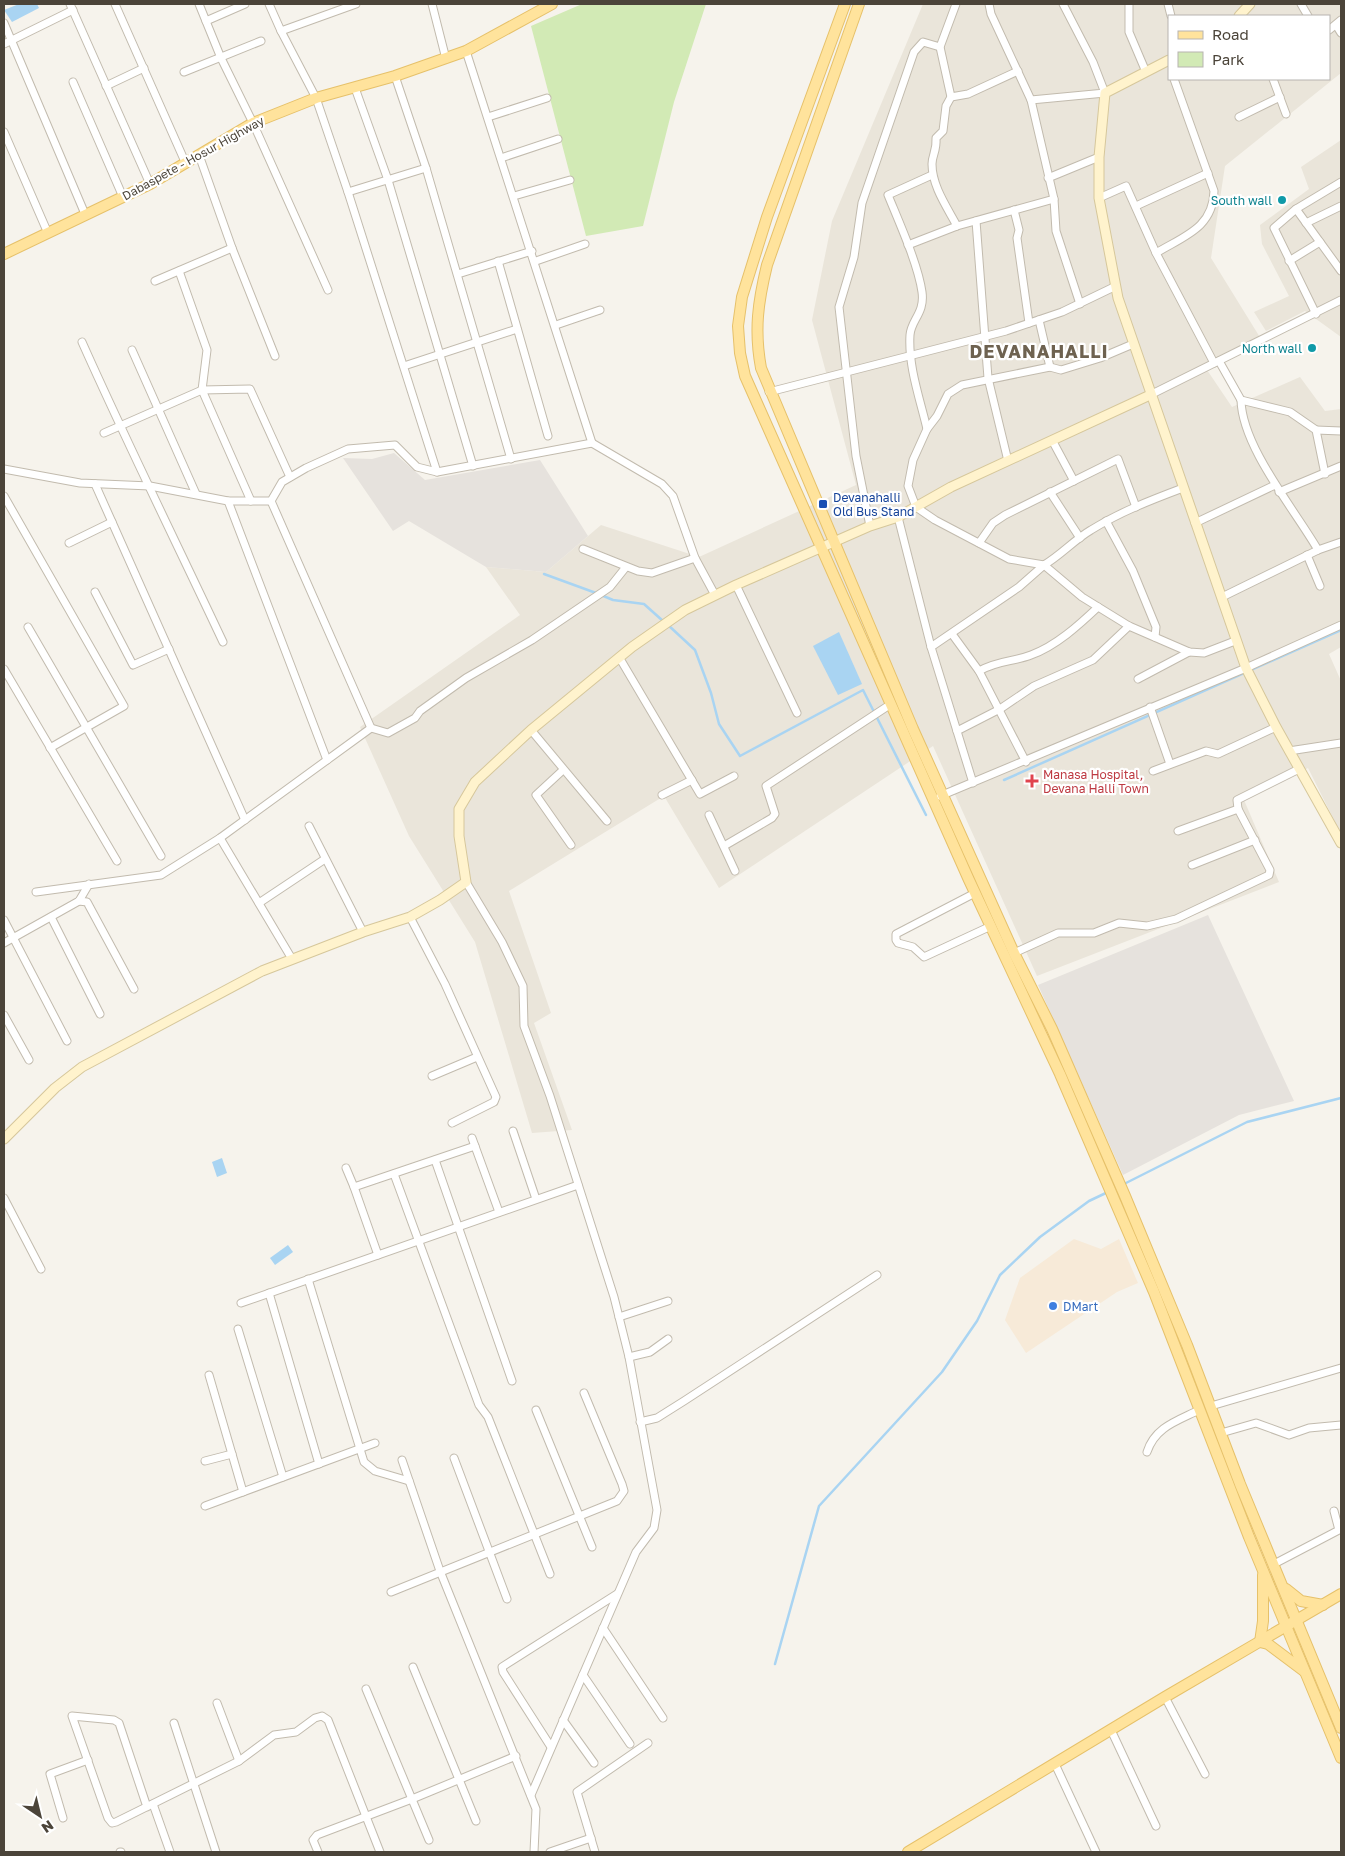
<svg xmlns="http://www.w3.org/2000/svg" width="1345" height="1856" viewBox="0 0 1345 1856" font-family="'Golos Text',sans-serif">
  <rect width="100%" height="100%" fill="#f6f3ec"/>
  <!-- residential -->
  <g fill="#eae5da" fill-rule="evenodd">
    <path d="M923,4H1341V73L1225,166L1211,258L1261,339L1203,364L1232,407L1300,377L1325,411L1341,409V647L1329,654L1341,681V834L1308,768L1244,800L1279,882L1037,976L933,746L719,888L664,796L509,891L551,1013L534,1023L572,1130L532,1133L475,942L409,836L360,727L520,615L486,567L546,572L601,525L699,557L856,485L812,320L832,221ZM1169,16H1329V79H1169Z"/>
    <path d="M1341,140V337L1305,311L1266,331L1254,312L1289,296L1262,244L1260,225L1309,189L1301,167Z"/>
  </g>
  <!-- commercial -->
  <path fill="#f7ead8" d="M1074,1239L1101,1249L1119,1239L1138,1283L1117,1292L1026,1353L1005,1320L1020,1278Z"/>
  <!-- industrial -->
  <g fill="#e6e2dd">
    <path d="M394,453L425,480L540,460L588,536L546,572L486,567L409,521L393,531L343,458L372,459Z"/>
    <path d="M1208,915L1294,1101L1239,1115L1123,1175L1038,985Z"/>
  </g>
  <!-- green -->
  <path fill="#d2eab5" d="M582,4H706L674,102L643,226L586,236L531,26Z"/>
  <!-- water -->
  <g fill="#a9d4f2">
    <path d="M19,4H37L39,8L12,22L4,10Z"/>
    <path d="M839,632L862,684L838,695L813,646Z"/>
    <path d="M222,1158L227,1173L217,1177L212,1162Z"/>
    <path d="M288,1245L293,1252L275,1265L270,1258Z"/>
  </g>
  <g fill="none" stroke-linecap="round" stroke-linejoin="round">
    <!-- stream -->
    <g stroke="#a9d4f2" stroke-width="2.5">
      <path d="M544,574L596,593"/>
      <path d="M601,595L613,600L644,604L663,621"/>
      <path d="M668,625L695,650L711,693L719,724L740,756L863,690L926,815"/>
      <path d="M1004,780L1341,630"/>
      <path d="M1124,1184L1247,1122L1341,1098"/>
      <path d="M775,1664L819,1506L942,1372L977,1321L1000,1275L1040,1237L1089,1201L1108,1192"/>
    </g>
    <defs>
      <g id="street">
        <path d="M70,4L150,184"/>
        <path d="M115,4L186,164"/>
        <path d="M199,4L221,58L253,123L328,290"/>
        <path d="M269,4L281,31L316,98L348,192L437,472"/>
        <path d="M432,4L446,59"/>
        <path d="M956,4L940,47L951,97L968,94L1018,71"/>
        <path d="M989,4L991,14L1031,100L1105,93L1093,62L1063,4"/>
        <path d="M1129,4V32L1146,72"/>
        <path d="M1168,4L1171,16"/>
        <path d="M1301,4L1308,16"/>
        <path d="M206,21L245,4"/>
        <path d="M4,23L85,214"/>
        <path d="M1336,25L1341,33"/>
        <path d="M1329,30L1341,20"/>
        <path d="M281,31L356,4"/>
        <path d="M4,44L73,10"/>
        <path d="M466,51L592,443"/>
        <path d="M184,72L261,41"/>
        <path d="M395,76L426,168L511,459"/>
        <path d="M1273,79L1286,114"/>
        <path d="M73,82L123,197"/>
        <path d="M106,86L144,68"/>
        <path d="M355,88L388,180L473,466"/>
        <path d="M951,97L946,106L943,131L936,138C937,151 932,155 932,164C932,186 947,207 957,226"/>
        <path d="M488,117L547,98"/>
        <path d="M1239,117L1280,97"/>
        <path d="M4,132L47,231"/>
        <path d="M199,155L232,248L275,356"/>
        <path d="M501,158L558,139"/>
        <path d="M1048,178L1099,157"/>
        <path d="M348,192L426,168"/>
        <path d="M514,196L570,180"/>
        <path d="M1099,198L1126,186L1156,253L1214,363"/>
        <path d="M1054,199L1056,231L1080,304"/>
        <path d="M1136,206L1208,173"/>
        <path d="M1296,209L1341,271"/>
        <path d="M1014,210L1019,230L1017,238L1029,323"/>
        <path d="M976,221L988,378L1008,461"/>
        <path d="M1306,223L1341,206"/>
        <path d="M908,245L957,226L1054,199L1031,100"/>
        <path d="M1156,253C1184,236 1213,228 1214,191L1174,79"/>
        <path d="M498,261L548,436"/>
        <path d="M536,261L585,244"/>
        <path d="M1289,261L1320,242"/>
        <path d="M179,271L207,350L202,390L251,501"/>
        <path d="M458,274L532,251"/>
        <path d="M155,281L232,248"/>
        <path d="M1316,314L1274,228L1296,209L1341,182"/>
        <path d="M1039,320L1050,367"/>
        <path d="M556,325L600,310"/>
        <path d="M82,342C127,443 176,542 223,642"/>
        <path d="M1133,344L1100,358L1061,370L1050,367L962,385L948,394L937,416L927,429L913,460L908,486L916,507L935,520L1009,559L1044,565C1061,555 1074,540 1091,530C1120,512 1151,500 1183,488"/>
        <path d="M132,350L196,494"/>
        <path d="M1219,361L1241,400L1290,412L1316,430L1325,474"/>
        <path d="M404,366L517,329"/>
        <path d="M769,392L1006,331L1062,312L1116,286"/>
        <path d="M1150,395L1341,300"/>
        <path d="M1241,400C1242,447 1295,510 1318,550"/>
        <path d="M927,429C920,399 908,366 910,335C911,320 925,313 922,292C918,264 899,222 888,195L932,175"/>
        <path d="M1316,430L1341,431"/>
        <path d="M104,433L202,390L250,389L290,477"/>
        <path d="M1052,440L1074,481"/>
        <path d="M4,469L80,483L150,486L228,501H271L282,482L306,468L348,449L395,445L417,467L437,472L592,443L662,484L673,496L695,558L715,595"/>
        <path d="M95,484L245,820"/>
        <path d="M1050,492L1080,538"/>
        <path d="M1279,492L1341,466"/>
        <path d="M4,496L124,706L50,748"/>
        <path d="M228,501L327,760"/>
        <path d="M271,501L371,728"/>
        <path d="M898,517L931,647L973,783"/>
        <path d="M1106,521L1133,571L1156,627L1155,637"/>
        <path d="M1195,523L1275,485"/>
        <path d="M870,526L856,456L839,307L854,257L862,203L914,52L923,42L940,47"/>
        <path d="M69,543L112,522"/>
        <path d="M979,543L993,523L1005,515L1118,459L1136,507"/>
        <path d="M583,549L638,571L652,573L695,558"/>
        <path d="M1307,555L1320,586"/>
        <path d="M736,585L797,713"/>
        <path d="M95,592L133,665L169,649"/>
        <path d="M1222,597L1318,550L1341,542"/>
        <path d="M28,627L161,856"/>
        <path d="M952,634L979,671L1026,762"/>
        <path d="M931,647L1019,587L1044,565L1082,597L1129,626L1189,652L1204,653L1235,641"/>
        <path d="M619,657L700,794L734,776"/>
        <path d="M4,669L117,861"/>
        <path d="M979,671C998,660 1013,662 1031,655C1056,646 1079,625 1098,607"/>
        <path d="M1138,679L1189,652"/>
        <path d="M1150,707L1170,764"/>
        <path d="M531,730L607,821"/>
        <path d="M957,731L1000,709L1034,686L1093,660L1129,626"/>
        <path d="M1289,751L1341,743"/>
        <path d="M563,770L536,795L571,845"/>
        <path d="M1153,771L1206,751L1218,754L1276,727"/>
        <path d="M662,795L692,780"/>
        <path d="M940,796L1246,668L1341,625"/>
        <path d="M709,815L735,871"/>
        <path d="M309,826L363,932"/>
        <path d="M1178,831L1238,809L1237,800L1299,769"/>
        <path d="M220,838L292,959"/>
        <path d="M724,846L772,818L775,814L766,786L891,704"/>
        <path d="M1192,865L1255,840"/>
        <path d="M466,882L502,942L523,986L524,1026L550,1096L614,1297L629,1357L657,1510L654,1528L636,1552L531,1795"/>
        <path d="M36,892L161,875L220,838L371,728L388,733L415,718L420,711L466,678L532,640L610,587L626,567"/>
        <path d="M975,893L896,934V940L898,943L913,947L924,957L991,926"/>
        <path d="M79,901L87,902L134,989"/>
        <path d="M259,903L325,859"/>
        <path d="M51,917L100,1014"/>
        <path d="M410,917L445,984L496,1097L494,1102L452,1123"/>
        <path d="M4,920L67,1041"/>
        <path d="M4,943L79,901L89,884"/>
        <path d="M1014,953L1058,933H1094L1119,923L1147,926L1176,919L1269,875L1270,870L1238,809"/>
        <path d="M4,1015L29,1060"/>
        <path d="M432,1076L477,1057"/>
        <path d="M513,1131L536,1199"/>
        <path d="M472,1138L499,1212"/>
        <path d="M435,1160L512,1381"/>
        <path d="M346,1168L354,1187L475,1146"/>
        <path d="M394,1174L479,1405L488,1417L550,1574"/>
        <path d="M354,1187L378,1255"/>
        <path d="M4,1198L41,1269"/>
        <path d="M308,1279L364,1462L375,1471L409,1481"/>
        <path d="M269,1293L319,1464"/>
        <path d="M241,1303L578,1185"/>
        <path d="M619,1317L668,1301"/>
        <path d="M238,1329L283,1477"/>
        <path d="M629,1357L650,1352L668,1339"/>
        <path d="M209,1375L243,1492"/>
        <path d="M1211,1406L1341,1368"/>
        <path d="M536,1410L592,1547"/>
        <path d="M640,1422L657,1418L684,1401L877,1275"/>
        <path d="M1221,1433L1256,1423L1289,1435L1309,1428L1341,1425"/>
        <path d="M1147,1452C1155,1427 1177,1421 1199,1410"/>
        <path d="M454,1458L507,1599"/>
        <path d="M402,1460L440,1571L536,1809L534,1852"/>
        <path d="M205,1461L232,1454"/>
        <path d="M205,1506L375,1443"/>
        <path d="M1274,1564L1339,1530L1334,1511"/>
        <path d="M391,1592L617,1501L624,1491L622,1484L584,1393"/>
        <path d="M603,1628L663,1718"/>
        <path d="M413,1667L476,1821"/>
        <path d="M583,1675L630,1744"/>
        <path d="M366,1689L429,1840"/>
        <path d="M1165,1697L1205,1774"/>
        <path d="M217,1703L239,1761"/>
        <path d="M563,1720L594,1763"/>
        <path d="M174,1723L216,1852"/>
        <path d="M1111,1730L1156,1826"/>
        <path d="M551,1747L503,1672L502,1667L617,1594"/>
        <path d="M1055,1764L1096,1852"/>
        <path d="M153,1804L170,1852"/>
        <path d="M147,1807L119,1723L114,1720L72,1716L108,1818L112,1823L116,1822L239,1761L274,1735L296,1732L315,1718L322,1716L328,1720L380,1852"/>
        <path d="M63,1818L50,1774L88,1760"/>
        <path d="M120,1852H121"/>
        <path d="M318,1852L313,1840L317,1835L412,1799L516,1756"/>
        <path d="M550,1852L591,1838"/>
        <path d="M595,1852L577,1792L648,1743"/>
      </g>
      <g id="secondary">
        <path d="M1239,16L1250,4"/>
        <path d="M1169,60L1105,93L1099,157V198L1118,298L1246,668L1276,727L1341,843"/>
        <path d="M4,1139L55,1088L82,1067L262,971L363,932L410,917L440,900L466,882L459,836V809L475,782L531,730L632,647L685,610L736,585L870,526L898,517L951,487L1150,395"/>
      </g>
      <g id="primary">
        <path d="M845,4L767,217L742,297L738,326L740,353L745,376L969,880L1060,1074L1154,1292L1249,1537L1341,1758"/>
        <path d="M859,4L767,265C758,302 754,330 761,368L913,729L1014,953L1052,1029L1125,1196L1187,1345L1240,1484L1341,1728"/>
        <path d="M4,254L150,184L253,123L316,98L395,76L466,51L552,4"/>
        <path d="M1263,1575V1621L1260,1642L1268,1644L1304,1671"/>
        <path d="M1286,1589L1301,1601L1323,1605"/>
        <path d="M908,1852L1165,1697L1341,1594"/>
      </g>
    </defs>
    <!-- street casing -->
    <use href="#street" stroke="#c2bbae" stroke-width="9"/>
    <!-- secondary casing -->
    <use href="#secondary" stroke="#d6c79b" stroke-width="11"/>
    <!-- primary casing -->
    <use href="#primary" stroke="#e6c16a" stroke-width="12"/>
    <!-- street -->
    <use href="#street" stroke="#fff" stroke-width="7"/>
    <!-- secondary -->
    <use href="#secondary" stroke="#fff3cd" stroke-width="9"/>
    <!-- primary -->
    <use href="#primary" stroke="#ffe39c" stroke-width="10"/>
  </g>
  <!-- markers -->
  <g fill="#0f9aa8" stroke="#fff" stroke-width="2">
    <circle cx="1282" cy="200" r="5"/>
    <circle cx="1312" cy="348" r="5"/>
  </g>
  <rect fill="#1a4fb4" stroke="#fff" stroke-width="2" x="818" y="499" width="10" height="10" rx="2.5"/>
  <path fill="#e0444e" stroke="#fff" stroke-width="2" d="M1029.5 773.5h5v5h5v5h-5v5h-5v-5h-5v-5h5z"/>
  <circle fill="#3f7fe0" stroke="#fff" stroke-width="2" cx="1053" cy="1306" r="5"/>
  <g text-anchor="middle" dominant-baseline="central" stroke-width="4.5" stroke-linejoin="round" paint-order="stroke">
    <!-- street labels -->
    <g font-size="12" fill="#4b4439" stroke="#fff">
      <text transform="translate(193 158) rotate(-29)">Dabaspete - Hosur Highway</text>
    </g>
    <!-- culture labels -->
    <g font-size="12" fill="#0d838f" stroke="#fff" text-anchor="end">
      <text x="1272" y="200">South wall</text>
      <text x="1302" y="348">North wall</text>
    </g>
    <!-- transit labels -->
    <g font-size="12" fill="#164399" stroke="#fff" text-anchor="start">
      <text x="833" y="497">Devanahalli<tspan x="833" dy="14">Old Bus Stand</tspan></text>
    </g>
    <!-- health labels -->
    <g font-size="12" fill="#be3a42" stroke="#fff" text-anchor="start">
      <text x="1043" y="774">Manasa Hospital,<tspan x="1043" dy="14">Devana Halli Town</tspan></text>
    </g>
    <!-- shop labels -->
    <g font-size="12" fill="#366cbe" stroke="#fff" text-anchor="start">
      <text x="1063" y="1306">DMart</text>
    </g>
    <!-- district labels -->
    <g font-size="18" font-weight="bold" letter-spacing="1" fill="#6e6250" stroke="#fff">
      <text x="1039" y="351">DEVANAHALLI</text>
    </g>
  </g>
  <!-- border -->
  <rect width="1345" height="1856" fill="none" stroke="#4b4439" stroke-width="10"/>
  <!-- legend -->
  <rect x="1168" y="15" width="162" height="65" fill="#ffffff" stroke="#b7b4b0"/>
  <rect x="1178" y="31" width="25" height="8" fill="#ffe39c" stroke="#b7b4b0"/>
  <text x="1212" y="40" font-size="15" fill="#4b4439">Road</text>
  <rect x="1178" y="52" width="25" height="15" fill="#d2eab5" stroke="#b7b4b0"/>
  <text x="1212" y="65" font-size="15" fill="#4b4439">Park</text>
  <!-- north arrow -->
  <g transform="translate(40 1816) rotate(145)" stroke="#ffffff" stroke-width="4" paint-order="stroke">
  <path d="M0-4L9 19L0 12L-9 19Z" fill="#4b4439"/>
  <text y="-8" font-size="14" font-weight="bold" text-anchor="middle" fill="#4b4439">N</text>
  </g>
</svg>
